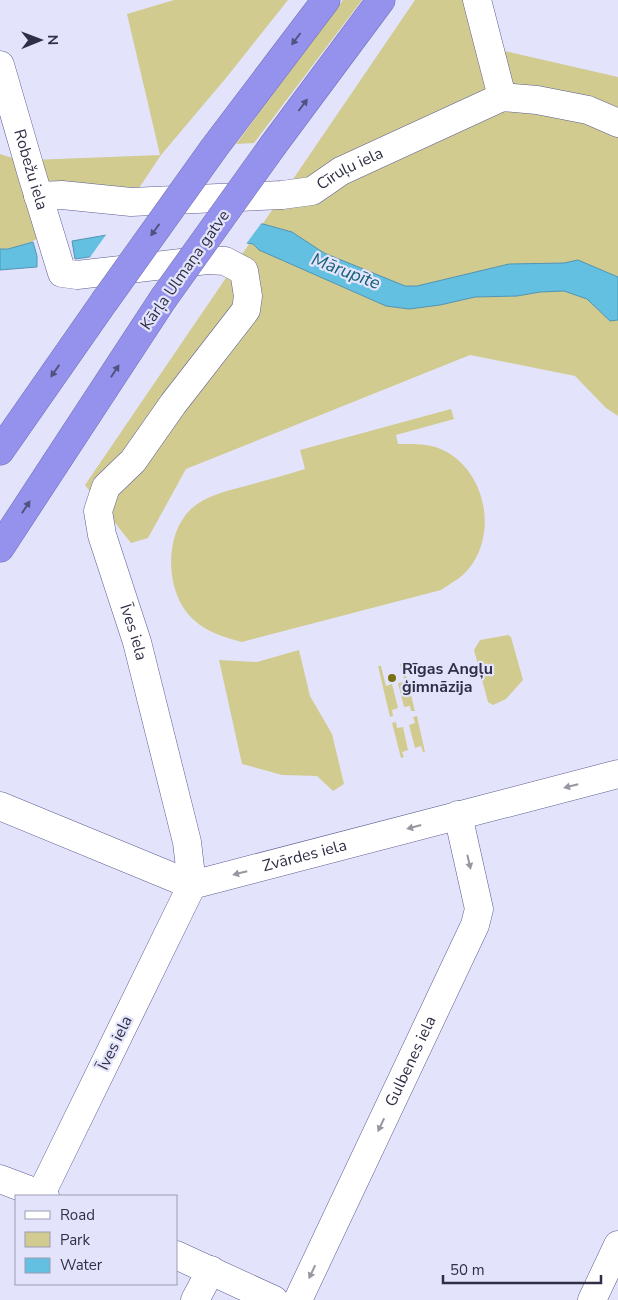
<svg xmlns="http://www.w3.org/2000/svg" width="618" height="1300" viewBox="0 0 618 1300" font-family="'Nunito Sans',sans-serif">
  <rect width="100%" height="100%" fill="#e3e4fc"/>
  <!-- green -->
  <g fill="#d1cb90">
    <path d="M174,0H288L226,78L161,155L133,197L52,186L31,160L160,155L127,14Z"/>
    <path d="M343,0H362L254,143L236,144Z"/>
    <path d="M415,0H470L492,48L618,77V416L606,408L575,376L470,355L186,469L148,538L131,543L85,485Z"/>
    <path d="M0,154L22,161L44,234C31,244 16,249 0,249Z"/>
    <path d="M451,409L454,419L396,435L398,444C413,444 429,443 443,450C483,469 497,526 473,563C465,576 453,582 441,590L242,642C224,637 208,633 194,620C165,595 163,535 191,509C206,495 227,491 246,486C266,480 286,475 305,469L300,450Z"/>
    <path d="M508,635L511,637L523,680L506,699L493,705L488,702L474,650L480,640Z"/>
    <path d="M299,650L310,696L332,734L344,784L333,791L317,776L282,775L242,764L219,660L257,662Z"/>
    <path d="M403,663L415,711H411L410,706L404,707L398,683L405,682L400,664Z"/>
    <path d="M378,666H381L386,686L392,684L398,708L392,710L393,716L390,717Z"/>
    <path d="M417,716L425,752H423L421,746L415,748L409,725L415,723L413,717Z"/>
    <path d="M396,722L397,728L403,727L408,750L402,752L404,757L401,758L392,723Z"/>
  </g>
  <!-- water -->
  <g fill="#63c0e1" stroke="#5394b2">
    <path d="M237,222L263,224L292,232L324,253L405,286H417L509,264L564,263L578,260L618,277V320L610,321L587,299L564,291L540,292L517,296L475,297L440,305L409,309L386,306L259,250L253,244L220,238L75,259L72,241L124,232Z"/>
    <path d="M33,242L37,256V267L0,270V249H8Z"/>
  </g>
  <!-- pier -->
  <path fill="#e3e4fc" d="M237,220L263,221L246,244L211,239L156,251L133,253L88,260L108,232Z"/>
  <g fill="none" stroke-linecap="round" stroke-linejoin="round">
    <defs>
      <g id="minor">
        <path d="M477,0L502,97"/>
        <path id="s1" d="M0,65L32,175L62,273L77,275L207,260L225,261L244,271L248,296L246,310L173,404L133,461L106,487L98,511L102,535L137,642L187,842L192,885L41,1194"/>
        <path id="s2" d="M38,196L62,195L131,202L282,195L312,191L341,171L502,97L537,100L588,110L618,123"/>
        <path id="s3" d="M0,806L192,885L618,774"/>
        <path d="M0,1179L45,1196"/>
        <path d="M176,1255L274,1300"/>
        <path d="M195,1300L211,1270"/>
        <path id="s4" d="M298,1300L475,925L479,909L458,815"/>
        <path d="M592,1300L618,1245"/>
      </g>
      <g id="highway">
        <path d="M274,144L381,0"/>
        <path d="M214,148L326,0"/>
        <path d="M0,451L104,302"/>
        <path d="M0,548L163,299"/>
      </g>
    </defs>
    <!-- minor casing -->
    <use href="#minor" stroke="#5d5c90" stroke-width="29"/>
    <!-- highway casing -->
    <use href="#highway" stroke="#716fb2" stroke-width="29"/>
    <!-- minor -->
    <use href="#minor" stroke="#fff" stroke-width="28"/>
    <!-- highway -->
    <use href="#highway" stroke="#9492ec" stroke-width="28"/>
    <defs>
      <g id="highway-bridge">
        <path d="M163,299L274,144"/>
        <path d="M104,302L214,148"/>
      </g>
    </defs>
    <!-- highway-bridge casing -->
    <use href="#highway-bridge" stroke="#716fb2" stroke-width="29" stroke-linecap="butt"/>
    <!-- highway-bridge -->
    <use href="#highway-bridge" stroke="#9492ec" stroke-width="28"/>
  </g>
  <!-- one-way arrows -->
  <defs><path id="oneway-solid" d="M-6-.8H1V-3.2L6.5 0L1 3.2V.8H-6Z" transform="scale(1.25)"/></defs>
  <g fill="#525280">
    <use href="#oneway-solid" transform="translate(296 39) rotate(127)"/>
    <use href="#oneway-solid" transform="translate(303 105) rotate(-53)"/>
    <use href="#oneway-solid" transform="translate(155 230) rotate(126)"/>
    <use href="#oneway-solid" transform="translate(55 371) rotate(125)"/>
    <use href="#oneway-solid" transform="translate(115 371) rotate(-57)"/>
    <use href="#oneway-solid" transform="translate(26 507) rotate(-57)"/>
  </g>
  <g fill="#9797a2">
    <use href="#oneway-solid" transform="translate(571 786) rotate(166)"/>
    <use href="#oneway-solid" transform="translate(414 827) rotate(165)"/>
    <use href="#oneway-solid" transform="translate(469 862) rotate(77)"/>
    <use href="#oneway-solid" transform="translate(240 873) rotate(166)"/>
    <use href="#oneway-solid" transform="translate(381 1125) rotate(115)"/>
    <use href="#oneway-solid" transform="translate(312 1272) rotate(115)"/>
  </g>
  <!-- markers -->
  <circle fill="#7a7111" stroke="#e3e4fc" stroke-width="2" cx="392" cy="678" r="5"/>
  <g text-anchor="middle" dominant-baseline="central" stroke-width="4.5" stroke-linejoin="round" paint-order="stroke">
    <!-- street labels -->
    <g font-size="16" fill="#2f2f46" stroke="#e3e4fc">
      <text stroke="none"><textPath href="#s1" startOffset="109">Robežu iela</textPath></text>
      <text stroke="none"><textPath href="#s2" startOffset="319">Cīruļu iela</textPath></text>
      <text transform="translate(185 270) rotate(-55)">Kārļa Ulmaņa gatve</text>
      <text stroke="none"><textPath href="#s1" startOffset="820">Īves iela</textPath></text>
      <text stroke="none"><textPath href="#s3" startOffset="324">Zvārdes iela</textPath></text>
      <text transform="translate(115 1043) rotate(-64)">Īves iela</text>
      <text stroke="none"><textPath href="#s4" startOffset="264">Gulbenes iela</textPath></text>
    </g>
    <!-- poi labels -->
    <g font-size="16" font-weight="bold" fill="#2f2f46" stroke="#e3e4fc" text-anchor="start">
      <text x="402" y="669">Rīgas Angļu<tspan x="402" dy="18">ģimnāzija</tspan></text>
    </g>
    <!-- water labels -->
    <g font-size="18" font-style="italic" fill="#146076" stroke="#e3e4fc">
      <text transform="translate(346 271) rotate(21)">Mārupīte</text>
    </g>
  </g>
  <!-- legend -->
  <rect x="15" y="1195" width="162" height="90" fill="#e3e4fc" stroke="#9b9cb3"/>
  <rect x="25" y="1211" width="25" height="8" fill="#ffffff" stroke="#9b9cb3"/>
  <text x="60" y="1220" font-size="15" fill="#2f2f46">Road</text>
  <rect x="25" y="1232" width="25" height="15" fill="#d1cb90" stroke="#9b9cb3"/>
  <text x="60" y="1245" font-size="15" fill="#2f2f46">Park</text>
  <rect x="25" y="1258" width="25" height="15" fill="#63c0e1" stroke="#9b9cb3"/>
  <text x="60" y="1270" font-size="15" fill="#2f2f46">Water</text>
  <!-- north arrow -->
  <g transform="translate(40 40) rotate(89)" stroke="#e3e4fc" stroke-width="4" paint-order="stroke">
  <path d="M0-4L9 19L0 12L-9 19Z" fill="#2f2f46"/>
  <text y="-8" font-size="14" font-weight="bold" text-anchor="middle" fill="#2f2f46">N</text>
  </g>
  <!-- scale -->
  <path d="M443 1275v8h158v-8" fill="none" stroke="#2f2f46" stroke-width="2.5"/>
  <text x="450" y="1275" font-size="15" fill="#2f2f46" stroke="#e3e4fc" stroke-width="4" paint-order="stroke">50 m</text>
</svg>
